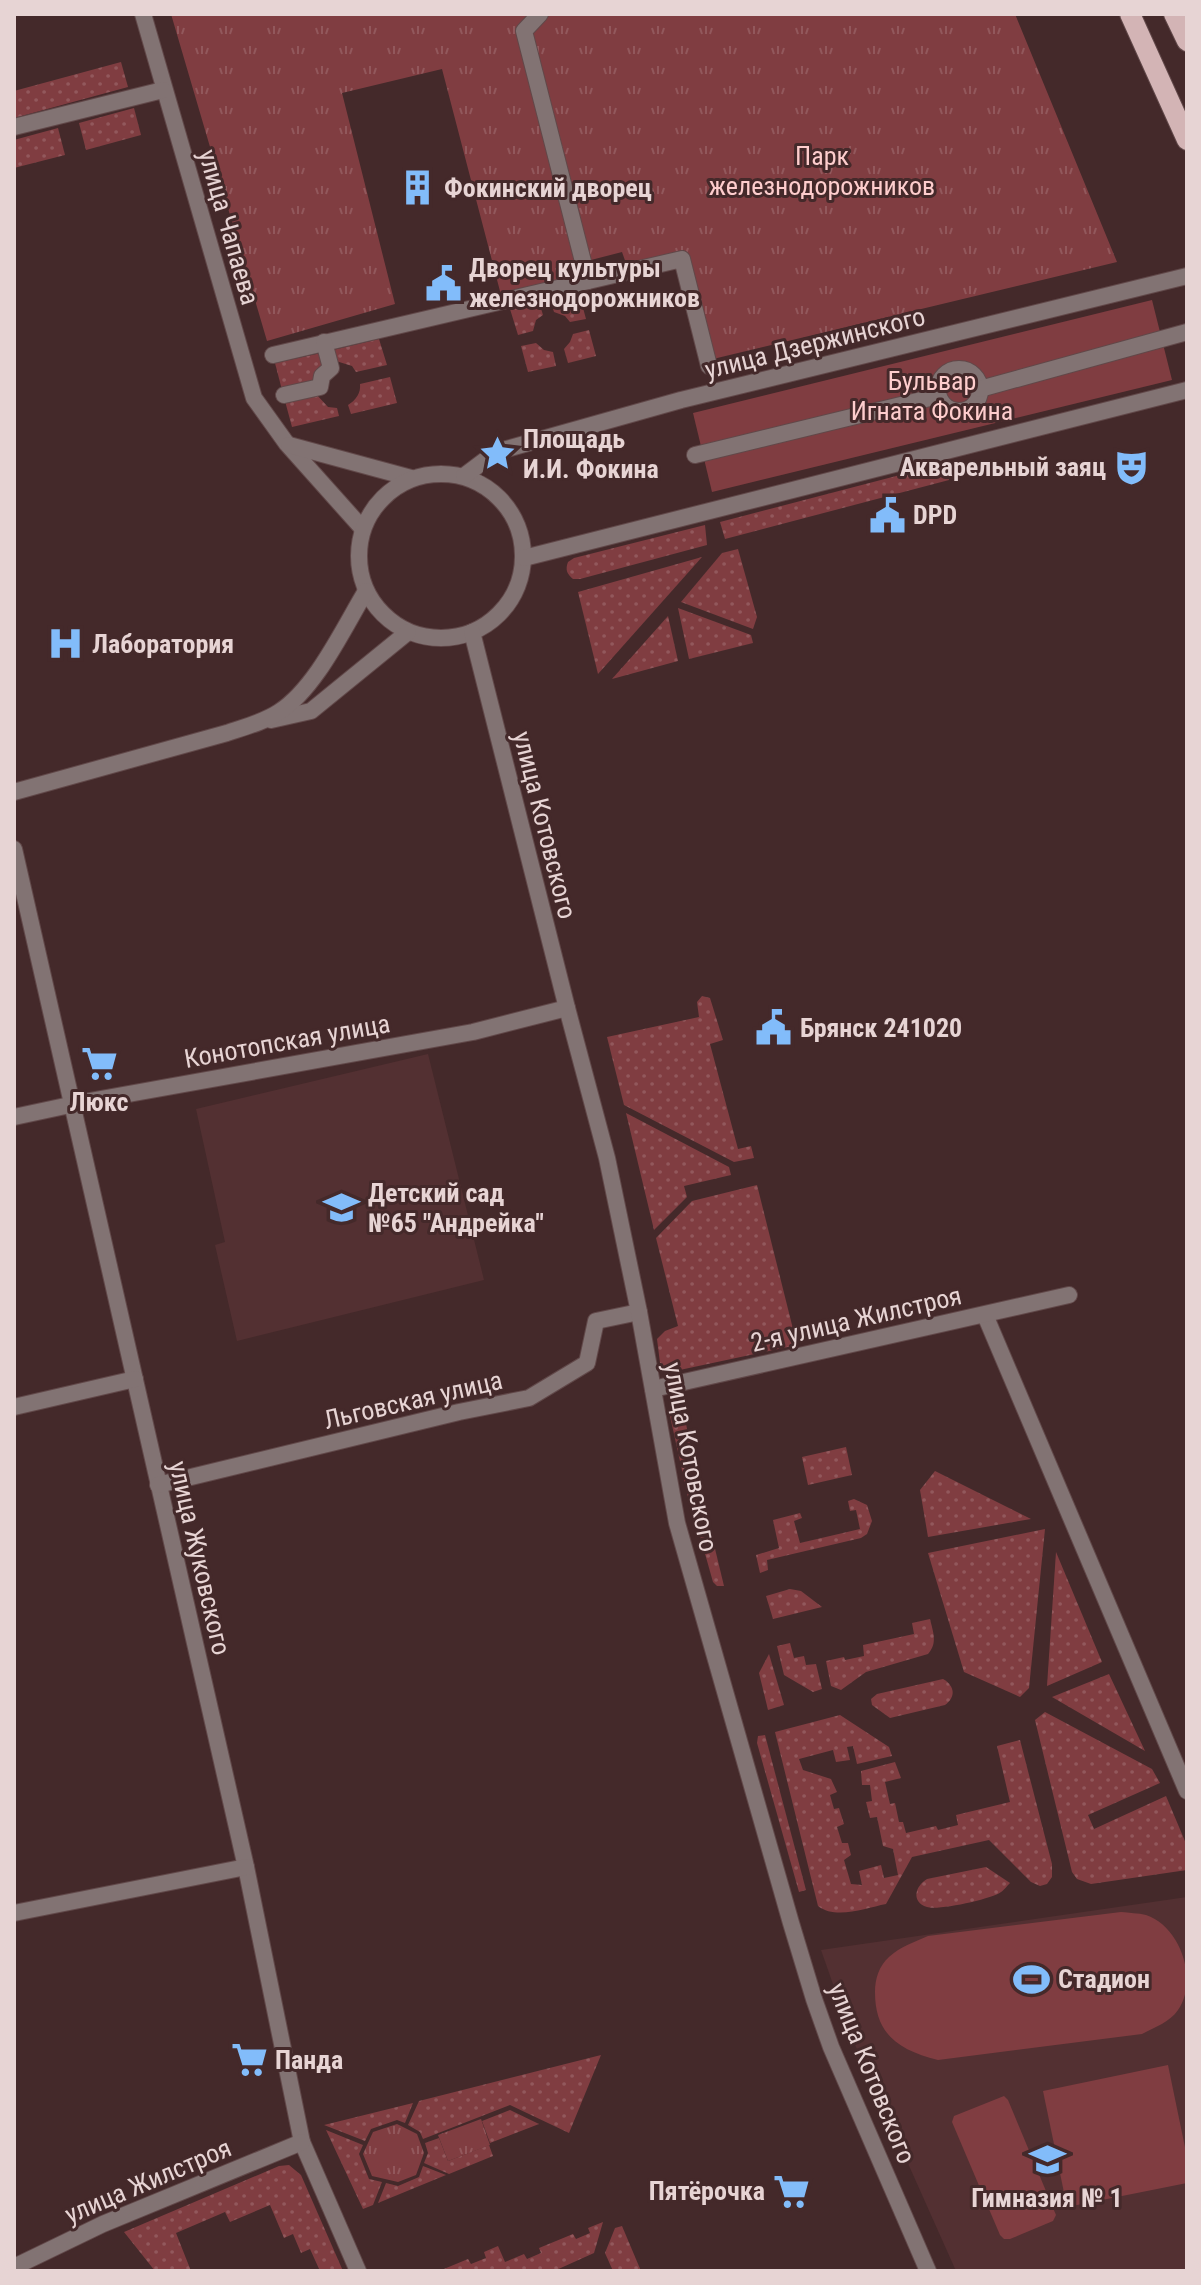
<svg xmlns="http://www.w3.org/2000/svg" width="1201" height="2285" viewBox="0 0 1201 2285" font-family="'Roboto Condensed',sans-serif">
  <defs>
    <pattern id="grass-dots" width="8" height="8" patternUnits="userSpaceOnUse" patternTransform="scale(2)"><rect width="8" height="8" fill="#803d41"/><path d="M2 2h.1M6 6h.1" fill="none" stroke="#92585c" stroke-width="1.8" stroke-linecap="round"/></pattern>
    <pattern id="park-tufts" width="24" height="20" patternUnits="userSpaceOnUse" patternTransform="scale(2)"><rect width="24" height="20" fill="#803d41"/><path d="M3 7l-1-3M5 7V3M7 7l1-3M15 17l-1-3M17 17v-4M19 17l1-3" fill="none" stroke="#92585c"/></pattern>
  </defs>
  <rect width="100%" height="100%" fill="#44292a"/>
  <!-- built -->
  <g fill="#533032">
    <path d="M428,1054L484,1280L237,1341L215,1245L225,1242L196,1109Z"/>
    <path d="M1187,1897V2271H956L852,2038L821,1950Z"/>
  </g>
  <!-- grass -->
  <g fill="url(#grass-dots)">
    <path d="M121,62L128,87L14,118V91Z"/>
    <path d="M134,108L141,135L86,150L79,123Z"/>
    <path d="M58,128L65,155L14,168V140Z"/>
    <path d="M579,293L586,319L570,322L565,316L554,312L550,299Z"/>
    <path d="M539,302L543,315L536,320L533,331L518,335L510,309Z"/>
    <path d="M589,330L596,356L568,363L564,349L570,342L573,334Z"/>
    <path d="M379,339L387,365L356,372L352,366L336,361L333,350Z"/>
    <path d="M536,343L544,350L553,352L556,366L528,372L521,346Z"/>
    <path d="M321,353L325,365L314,382L282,390L275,363Z"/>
    <path d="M390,377L397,403L351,414L348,405C356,400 361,393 360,384Z"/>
    <path d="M316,394L328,407L337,408L339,416L292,427L285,401Z"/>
    <path d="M946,463L949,480L725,539L720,522Z"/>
    <path d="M705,525L707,545L580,579H573C567,574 565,570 568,562L574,558Z"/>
    <path d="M738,549L757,617L753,629L681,602L722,553Z"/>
    <path d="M702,557L598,674L578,592Z"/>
    <path d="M678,608L751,635L753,643L689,659Z"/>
    <path d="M668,616L678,661L612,679Z"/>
    <path d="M702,996L710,998L723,1040L710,1044L738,1149L751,1146L754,1158L734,1162L624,1105L607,1037L699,1017L697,1002Z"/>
    <path d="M626,1113L729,1167L731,1175L684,1186L687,1197L654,1230Z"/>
    <path d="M757,1185L797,1345L675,1371L668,1370L660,1363L657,1339L665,1331L678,1326L656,1238L692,1201Z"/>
    <path d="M682,1405L704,1509H695L691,1507L689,1502L670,1416L671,1410Z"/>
    <path d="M846,1447L852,1475L808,1485L802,1457Z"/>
    <path d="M935,1471L1031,1519L928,1537L920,1490Z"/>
    <path d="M854,1499L867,1505L872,1521L867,1534L861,1538L767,1560L768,1570L760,1573L756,1555L779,1548L773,1520L800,1513L802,1518L794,1521L800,1543L860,1529L856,1510L850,1511L848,1501Z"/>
    <path d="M709,1524L724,1586H717L713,1582L700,1536L701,1530Z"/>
    <path d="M1045,1529L1029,1688L1020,1697L964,1672L928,1553Z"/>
    <path d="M1056,1552L1102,1662L1047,1686Z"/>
    <path d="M790,1589L801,1591L822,1607L773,1619L766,1596Z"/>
    <path d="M930,1619C933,1632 938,1643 928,1654L866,1672L841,1690L831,1686L826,1661L844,1657L845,1660L864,1656L863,1645L914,1634L912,1623Z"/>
    <path d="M790,1643L794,1658L804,1656L806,1665L816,1664L822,1689L813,1692L784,1675L777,1646Z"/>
    <path d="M769,1654L784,1705L768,1710L759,1673Z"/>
    <path d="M1109,1674L1145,1751L1052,1697Z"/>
    <path d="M943,1679C955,1686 956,1697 945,1705L890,1718L872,1705L871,1699L877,1694Z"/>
    <path d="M1045,1712L1152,1769L1160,1783L1088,1815L1094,1829L1166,1796L1187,1846V1870L1091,1884L1077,1879L1072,1872L1035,1720Z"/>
    <path d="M840,1715L889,1747L892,1756L857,1764L853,1746L847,1747L850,1760L836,1762L833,1750L799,1759L803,1770L831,1779L837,1792L830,1795L834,1809L839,1808L844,1824L837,1827L842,1843H848L851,1855L844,1860L851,1884L862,1885L859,1871L881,1865L884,1878L898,1875L893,1849L883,1846L877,1817L870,1818L866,1802L872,1801L870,1785H862L861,1771L895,1762L901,1778L885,1782L890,1804L895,1803L899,1822H903L906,1833L936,1826L938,1830L958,1825L956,1815L1010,1802L997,1746L1020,1740L1052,1864V1877L1047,1884L1040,1886L1031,1882L989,1840L912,1857L886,1904C866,1908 836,1920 818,1906L775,1732Z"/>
    <path d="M765,1735L806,1890L799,1892L757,1743L758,1736Z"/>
    <path d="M986,1867L1010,1883C1008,1885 1003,1891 1001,1892C992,1899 937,1911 927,1907C911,1902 915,1886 927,1879Z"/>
    <path d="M601,2055L569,2133L510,2105L423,2139L420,2132L408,2125L419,2101Z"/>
    <path d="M413,2103L405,2123L397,2120L371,2129L365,2141L324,2125Z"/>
    <path d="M510,2110L539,2124L490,2143L482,2121Z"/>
    <path d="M326,2130L363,2145L359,2154L369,2179L382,2182L373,2205L363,2209Z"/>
    <path d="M439,2138L448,2161L489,2145L493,2156L449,2174L424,2163L428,2153L425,2143Z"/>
    <path d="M289,2165L301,2175L343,2271H320L310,2249L301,2253L293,2234L284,2238L270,2205L230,2222L225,2212L176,2233L191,2271H155L124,2232L279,2166Z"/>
    <path d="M423,2166L446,2175L378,2203L386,2183L398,2186L419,2177Z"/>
    <path d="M603,2222L594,2253L554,2271H439L468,2259L471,2264L486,2258L484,2252L498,2246L505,2262L524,2254L527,2259L541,2253L539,2248L573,2234L576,2239L590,2233L588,2228Z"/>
    <path d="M622,2226L641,2271H613L605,2253L615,2228Z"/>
  </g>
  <!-- park -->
  <g fill="url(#park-tufts)">
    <path d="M171,14H1015L1117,262L713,359L684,250L627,266L622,252L556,269L557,280L501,295L442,69L342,93L395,304L267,341Z"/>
    <path d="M481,2119L490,2145L448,2161L438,2135Z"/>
    <path d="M397,2124L417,2134L424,2153L416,2175L398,2182L372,2176L363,2154L373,2132Z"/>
  </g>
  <!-- garden -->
  <g fill="#803d41">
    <path d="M1152,300L1172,380L712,492L693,413Z"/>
    <path d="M1121,1912C1129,1913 1138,1913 1146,1915C1180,1926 1199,1980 1178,2010C1170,2022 1155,2027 1142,2034L938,2060C899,2050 875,2035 875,1992C875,1979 879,1966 889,1957C900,1947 914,1942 928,1936Z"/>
    <path d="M1168,2065L1187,2157V2183L1067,2207L1043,2091Z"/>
    <path d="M1004,2096L1008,2100L1056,2215L1053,2221L1010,2239H1004L1000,2235L952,2122L954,2116Z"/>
  </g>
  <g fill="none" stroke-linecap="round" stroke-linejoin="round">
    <defs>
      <g id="pedestrian">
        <path d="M540,14L524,31L588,281"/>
        <path d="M273,355L682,259L709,366"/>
        <circle cx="959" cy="390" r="21"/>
        <path d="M980,389L1187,332"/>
        <path d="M284,395L320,387L322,376L331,368L324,342"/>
        <path d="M695,455L938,396"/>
      </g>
      <g id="minor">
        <path d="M143,14L254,398L287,444L362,528"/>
        <path d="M14,127L163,90"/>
        <path d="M289,445L411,478"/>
        <circle cx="441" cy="556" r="82"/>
        <path d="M464,476L496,452L681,400L1187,276"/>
        <path d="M524,558L1187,390"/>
        <path d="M271,720L311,711L408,632"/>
        <path d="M14,792L227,733C245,727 264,722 279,712C316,688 343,629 366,591"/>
        <path d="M14,849L246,1867L302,2142L358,2271"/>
        <path d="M14,1117L84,1102L473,1032L567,1008"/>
        <path d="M985,1315L1187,1791"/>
        <path d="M653,1389L1069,1295"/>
        <path d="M14,1407L135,1379"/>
        <path d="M158,1485L459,1412L529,1398L587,1363L596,1321L639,1312"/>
        <path d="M14,1913L246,1867"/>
        <path d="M14,2267L103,2224L302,2142"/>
      </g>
      <path id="tertiary" d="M472,632L567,1008L607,1158L639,1312L677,1523L791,1923L814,1999L831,2047L928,2271"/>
      <g id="primary">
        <path d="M1130,14L1187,140"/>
        <path d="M1174,14L1187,41"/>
      </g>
    </defs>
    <!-- pedestrian casing -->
    <use href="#pedestrian" stroke="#614849" stroke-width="18"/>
    <!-- minor casing -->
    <use href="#minor" stroke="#614849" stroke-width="18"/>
    <!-- tertiary casing -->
    <use href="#tertiary" stroke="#614849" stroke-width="18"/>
    <!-- primary casing -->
    <use href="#primary" stroke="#614849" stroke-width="22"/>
    <!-- pedestrian -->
    <use href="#pedestrian" stroke="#827373" stroke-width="16"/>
    <!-- minor -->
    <use href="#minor" stroke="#827373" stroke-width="16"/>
    <!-- tertiary -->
    <use href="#tertiary" stroke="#827373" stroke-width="16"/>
    <!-- primary -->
    <use href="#primary" stroke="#d3b4b5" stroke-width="20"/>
  </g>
  <!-- icons -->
  <defs>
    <symbol id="building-bare" viewBox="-9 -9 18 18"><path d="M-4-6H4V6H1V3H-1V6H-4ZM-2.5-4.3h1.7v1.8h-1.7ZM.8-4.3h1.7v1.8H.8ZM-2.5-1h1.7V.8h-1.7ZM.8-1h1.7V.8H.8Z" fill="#82bcfa" stroke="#44292a" stroke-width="2.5" paint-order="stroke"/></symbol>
    <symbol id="civic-bare" viewBox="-9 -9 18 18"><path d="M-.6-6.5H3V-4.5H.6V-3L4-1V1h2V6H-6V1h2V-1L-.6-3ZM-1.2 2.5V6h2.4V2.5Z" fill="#82bcfa" stroke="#44292a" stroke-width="2.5" paint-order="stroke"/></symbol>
    <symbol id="sight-bare" viewBox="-9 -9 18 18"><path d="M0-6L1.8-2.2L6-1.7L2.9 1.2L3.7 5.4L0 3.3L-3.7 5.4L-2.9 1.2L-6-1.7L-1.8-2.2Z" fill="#82bcfa" stroke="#44292a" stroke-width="2.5" paint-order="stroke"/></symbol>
    <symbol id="theatre-bare" viewBox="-9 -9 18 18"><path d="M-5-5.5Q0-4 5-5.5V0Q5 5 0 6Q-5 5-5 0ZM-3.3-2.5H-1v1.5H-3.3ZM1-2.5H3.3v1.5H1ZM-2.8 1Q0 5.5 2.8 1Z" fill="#82bcfa" stroke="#44292a" stroke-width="2.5" paint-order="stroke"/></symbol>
    <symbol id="hospital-bare" viewBox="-9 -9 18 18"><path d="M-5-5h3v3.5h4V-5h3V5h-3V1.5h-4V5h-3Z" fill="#82bcfa" stroke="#44292a" stroke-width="2.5" paint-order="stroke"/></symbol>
    <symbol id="supermarket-bare" viewBox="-9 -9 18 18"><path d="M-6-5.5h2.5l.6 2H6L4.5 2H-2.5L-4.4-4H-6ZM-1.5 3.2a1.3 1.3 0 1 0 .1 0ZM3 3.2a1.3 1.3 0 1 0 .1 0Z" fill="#82bcfa" stroke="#44292a" stroke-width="2.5" paint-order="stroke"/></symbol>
    <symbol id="school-bare" viewBox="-9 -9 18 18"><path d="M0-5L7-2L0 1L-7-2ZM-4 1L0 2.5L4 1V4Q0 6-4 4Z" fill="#82bcfa" stroke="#44292a" stroke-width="2.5" paint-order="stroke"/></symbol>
    <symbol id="stadium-bare" viewBox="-9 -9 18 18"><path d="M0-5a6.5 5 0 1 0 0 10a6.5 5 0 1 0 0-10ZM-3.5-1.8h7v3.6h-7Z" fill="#82bcfa" stroke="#44292a" stroke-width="2.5" paint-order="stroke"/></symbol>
  </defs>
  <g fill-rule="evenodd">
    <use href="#building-bare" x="392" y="162" width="51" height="51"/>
    <use href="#civic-bare" x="418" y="258" width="51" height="51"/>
    <use href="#sight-bare" x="472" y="428" width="51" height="51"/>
    <use href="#theatre-bare" x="1106" y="442" width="51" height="51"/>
    <use href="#civic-bare" x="862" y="490" width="51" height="51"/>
    <use href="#hospital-bare" x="40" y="618" width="51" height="51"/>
    <use href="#civic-bare" x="748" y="1002" width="51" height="51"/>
    <use href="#supermarket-bare" x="74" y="1038" width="51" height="51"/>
    <use href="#school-bare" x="316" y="1182" width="51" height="51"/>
    <use href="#stadium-bare" x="1006" y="1954" width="51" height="51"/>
    <use href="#supermarket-bare" x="224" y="2034" width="51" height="51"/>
    <use href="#school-bare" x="1022" y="2134" width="51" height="51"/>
    <use href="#supermarket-bare" x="766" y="2166" width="51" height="51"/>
  </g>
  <g text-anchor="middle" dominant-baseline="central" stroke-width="6" stroke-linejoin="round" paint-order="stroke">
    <!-- park labels -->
    <g font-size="26" fill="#fecdcd" stroke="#44292a">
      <text x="822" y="156">Парк<tspan x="822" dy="30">железнодорожников</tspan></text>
      <text x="932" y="381">Бульвар<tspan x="932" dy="30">Игната Фокина</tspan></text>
    </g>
    <!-- poi labels -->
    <g font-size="26" font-weight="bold" fill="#e7d4d4" stroke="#44292a" text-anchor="start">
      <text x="444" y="188">Фокинский дворец</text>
      <text x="469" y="268">Дворец культуры<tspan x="469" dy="30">железнодорожников</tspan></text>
      <text x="523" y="439">Площадь<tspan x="523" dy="30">И.И. Фокина</tspan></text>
      <text x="1106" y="467" text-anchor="end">Акварельный заяц</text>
      <text x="913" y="515">DPD</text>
      <text x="92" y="644">Лаборатория</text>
      <text x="800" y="1028">Брянск 241020</text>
      <text x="99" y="1102" text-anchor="middle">Люкс</text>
      <text x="368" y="1193">Детский сад<tspan x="368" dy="30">№65 "Андрейка"</tspan></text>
      <text x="1058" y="1979">Стадион</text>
      <text x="275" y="2060">Панда</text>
      <text x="765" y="2191" text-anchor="end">Пятёрочка</text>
      <text x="1047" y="2198" text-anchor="middle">Гимназия № 1</text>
    </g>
    <!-- street labels -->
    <g font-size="26" fill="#e7d4d4" stroke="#44292a">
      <text transform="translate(229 227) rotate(74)">улица Чапаева</text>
      <text transform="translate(815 343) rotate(-14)">улица Дзержинского</text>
      <text transform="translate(545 825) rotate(76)">улица Котовского</text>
      <text transform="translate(287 1041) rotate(-10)">Конотопская улица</text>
      <text transform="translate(856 1319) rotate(-13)">2-я улица Жилстроя</text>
      <text transform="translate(413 1400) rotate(-13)">Льговская улица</text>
      <text transform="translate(691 1457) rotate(79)">улица Котовского</text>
      <text transform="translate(200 1558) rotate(77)">улица Жуковского</text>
      <text transform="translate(872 2073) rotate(68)">улица Котовского</text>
      <text transform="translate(148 2181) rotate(-23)">улица Жилстроя</text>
    </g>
  </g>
  <!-- border -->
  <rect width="1201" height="2285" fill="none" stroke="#e7d4d4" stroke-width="32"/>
</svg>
